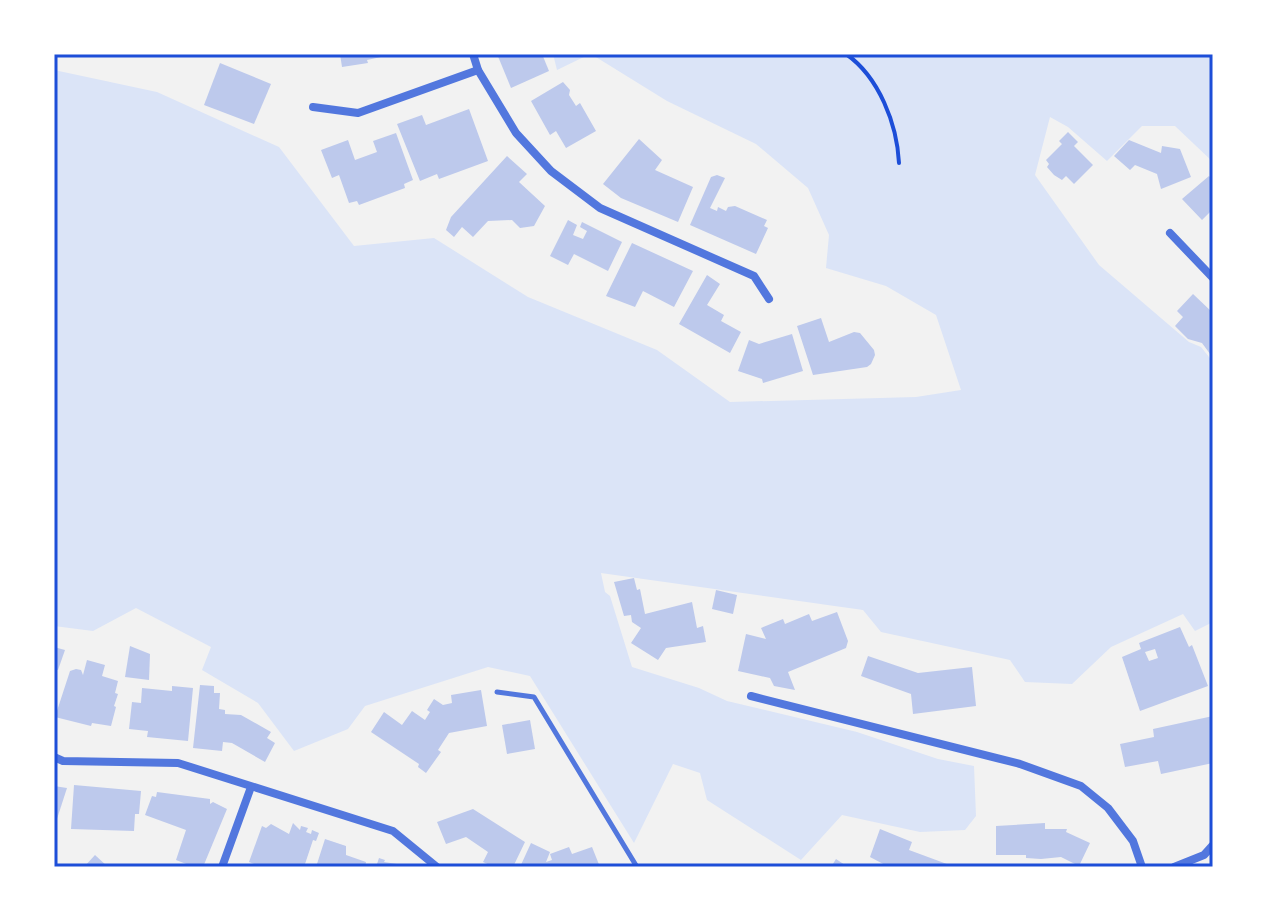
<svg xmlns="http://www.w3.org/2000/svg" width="1267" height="921" viewBox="0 0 1267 921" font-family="'Golos Text',sans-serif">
  <rect width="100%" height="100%" fill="#f2f2f2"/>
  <!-- green -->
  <g fill="#dbe4f7">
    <path d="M553,54H590L557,70Z"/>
    <path d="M591,54L1213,56V162L1175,126H1142L1107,161L1068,127L1050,117L1035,175L1099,265L1189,342L1201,347L1213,362V622L1195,631L1183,614L1111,647L1072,684L1025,682L1010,660L881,632L863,610L601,573L605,592L610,596L632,667L699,688L727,701L857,732L938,759L974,766L976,816L965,830L920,832L842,815L801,860L707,800L700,773L673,764L634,843L530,676L488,667L365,706L348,729L294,751L258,703L202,670L211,647L136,608L93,631L54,626V70L157,92L279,147L354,246L434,238L528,297L657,350L730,402L916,397L961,390L936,315L886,286L826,268L829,235L808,188L756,144L667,101Z"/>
  </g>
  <!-- building -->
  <g fill="#bdc9ec" fill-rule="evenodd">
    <path d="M340,54H381V57L367,60L368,63L342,67Z"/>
    <path d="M497,54H542L549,71L511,88Z"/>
    <path d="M220,63L271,84L254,124L204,105Z"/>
    <path d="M563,82L570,90L569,95L576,106L580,103L596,131L566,148L556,131L550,135L531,101Z"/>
    <path d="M469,109L488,161L439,179L437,174L420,181L397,124L422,115L426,125Z"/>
    <path d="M1068,132L1078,142L1074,146L1093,165L1074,184L1066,176L1062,180L1054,175L1047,167L1049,164L1046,160L1062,144L1059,141Z"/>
    <path d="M396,133L413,180L404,184L405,188L359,205L357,201L349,203L339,175L332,178L321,150L348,140L355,160L377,152L373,141Z"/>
    <path d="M639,139L662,160L655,170L693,187L678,222L621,198L603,184Z"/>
    <path d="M1129,140L1161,153L1162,146L1180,149L1191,177L1161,189L1157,174L1135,165L1130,170L1114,156Z"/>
    <path d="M507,156L527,174L519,182L545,206L534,226L520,228L512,220L488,221L473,237L462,227L454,237L446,230L451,217Z"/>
    <path d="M717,175L725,178L710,208L717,211L718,207L726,211L728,207L735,206L767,220L764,226L768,228L756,254L690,225L711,177Z"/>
    <path d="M1209,176L1213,180V213L1211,211L1202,220L1182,199Z"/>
    <path d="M568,220L577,225L573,235L583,239L587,231L580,227L582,222L622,242L608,271L574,254L568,265L550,256Z"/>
    <path d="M632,243L693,271L674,307L643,291L635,307L606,296Z"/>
    <path d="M707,275L720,284L707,305L724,315L721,321L741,332L730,353L679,324Z"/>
    <path d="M1193,294L1213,313V358L1202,343L1188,339L1175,326L1183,317L1177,311Z"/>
    <path d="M821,318L829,342L854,332L860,333L874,350L875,355L871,364L867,367L813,375L797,326Z"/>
    <path d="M792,334L803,371L763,383L762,379L738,371L749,340L759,344Z"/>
    <path d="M634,578L637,590L640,589L645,614L692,602L697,628L703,626L706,642L666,648L658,660L631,643L641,628L632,622L631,615L624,616L614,582Z"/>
    <path d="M716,590L737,595L733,614L712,609Z"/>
    <path d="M837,612L848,641L846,648L788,672L795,690L774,686L770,678L738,671L746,634L766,639L761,628L783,619L785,624L809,614L812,621Z"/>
    <path d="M1180,627L1189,647L1192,645L1208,686L1140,711L1122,657L1141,649L1139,643ZM1155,649L1158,658L1149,661L1145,652Z"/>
    <path d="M130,646L150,654L149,680L125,677Z"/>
    <path d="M54,647L65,650L58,670L54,669Z"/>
    <path d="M868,656L918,673L972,667L976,706L913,714L911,694L861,676Z"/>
    <path d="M87,660L105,665L102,676L118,681L115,693L118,694L114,706L116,707L111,726L92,723L91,726L55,717L70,671L76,669L81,670L83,675Z"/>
    <path d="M200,685L214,686V693H220L219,709L225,710V714L241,715L271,732L267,738L275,743L265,762L232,743L223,742L222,751L193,748Z"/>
    <path d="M172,686L193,688L188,741L147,737L148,731L129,729L132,702L141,703L142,688L172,691Z"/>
    <path d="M481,690L487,726L449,733L438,750L441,752L426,773L418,767L419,764L371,732L384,712L402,725L412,711L425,720L430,712L427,710L434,699L443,705L452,703L451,695Z"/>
    <path d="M1213,716V763L1161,774L1158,761L1125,767L1120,744L1154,737L1153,729Z"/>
    <path d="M530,720L535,749L507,754L502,725Z"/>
    <path d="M74,785L141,791L139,814H135L134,831L71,829Z"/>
    <path d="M54,786L67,788L55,825H54Z"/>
    <path d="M157,792L210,799V804L213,802L227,809L203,867H194L176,860L186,830L145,815L152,796L156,797Z"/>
    <path d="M473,809L525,842L513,867H494L483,862L488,852L466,837L446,844L437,822Z"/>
    <path d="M293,823L300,830L301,826L308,828L306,832L311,834L312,830L319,833L316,841L313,840L304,867L286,864L285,867H262L249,862L262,826L266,828L271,824L289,834Z"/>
    <path d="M1045,823V829H1067L1066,832L1090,843L1079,866L1061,857L1041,859L1026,858V855H996V826Z"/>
    <path d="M880,829L912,842L909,850L955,867H889L870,857Z"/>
    <path d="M325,839L346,846V855L366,862L365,867H316Z"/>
    <path d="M531,843L550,852L546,862L552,860L550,854L569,847L572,854L592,847L600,867H520Z"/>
    <path d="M95,855L108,867H84Z"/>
    <path d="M379,858L385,860L384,862L397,864V867H376Z"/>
    <path d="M836,859L848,867H831Z"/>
  </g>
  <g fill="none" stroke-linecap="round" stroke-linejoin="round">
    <!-- path -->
    <path stroke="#1d4ed8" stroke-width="4" d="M846,54C879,77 897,124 899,163"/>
    <!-- service -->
    <path stroke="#5277de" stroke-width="5" d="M497,692L534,697L637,867"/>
    <!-- minor -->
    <g stroke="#5277de" stroke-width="8">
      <path d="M473,54L478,70L516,133L551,171L600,208L754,276L769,299"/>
      <path d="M313,107L358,113L478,70"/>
      <path d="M1170,233L1213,278"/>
      <path d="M751,696L1020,764L1081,786L1108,808L1133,841L1142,867"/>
      <path d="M54,757L63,761L178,763L393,831L437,867"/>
      <path d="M222,867L251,787"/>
      <path d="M1174,867L1204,855L1213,845"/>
    </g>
  </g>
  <!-- border -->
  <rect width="1267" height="921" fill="none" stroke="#ffffff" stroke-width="112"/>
  <rect x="56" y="56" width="1155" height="809" fill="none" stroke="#1d4ed8" stroke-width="3"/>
</svg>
